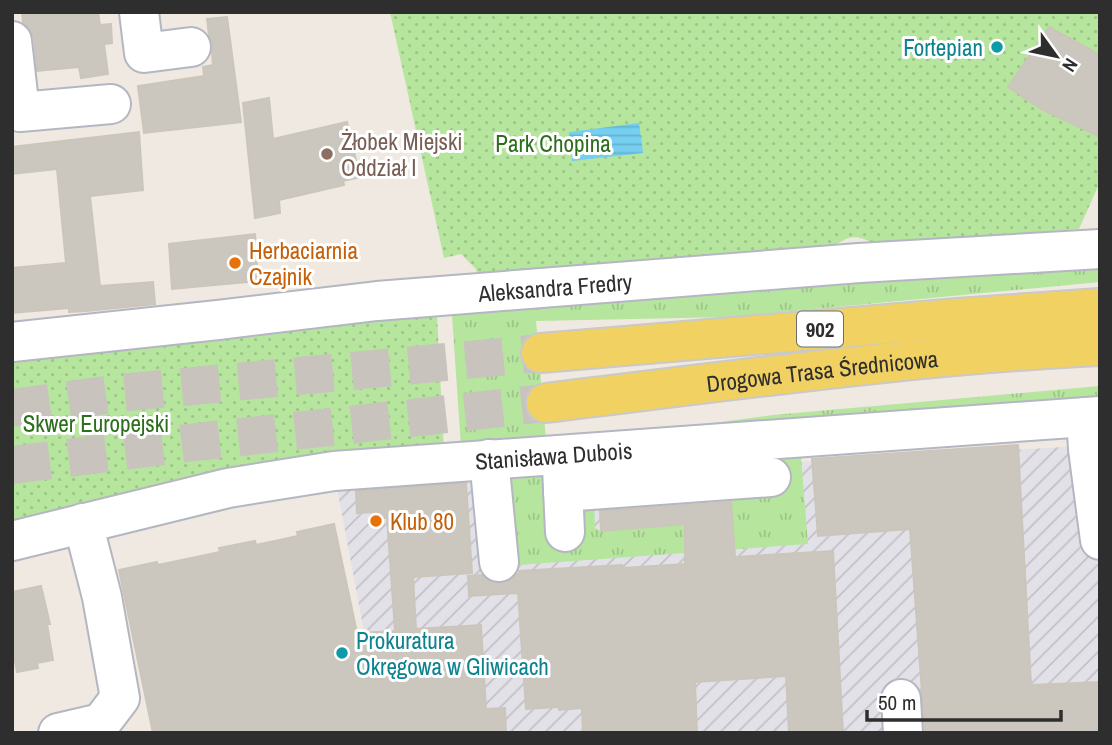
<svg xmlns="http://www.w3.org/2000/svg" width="1112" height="745" viewBox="0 0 1112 745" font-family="'Archivo Narrow',sans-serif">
  <defs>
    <pattern id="industrial-furrows" width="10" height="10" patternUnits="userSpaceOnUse" patternTransform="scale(1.75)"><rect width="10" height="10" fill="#e3e1e8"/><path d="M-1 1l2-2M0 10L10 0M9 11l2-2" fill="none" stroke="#c3c1c7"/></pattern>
    <pattern id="grass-tufts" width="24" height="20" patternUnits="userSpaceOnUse" patternTransform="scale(1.75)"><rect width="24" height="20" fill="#b6e59e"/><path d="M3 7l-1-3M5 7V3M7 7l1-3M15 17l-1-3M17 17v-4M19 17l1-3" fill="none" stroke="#9dc588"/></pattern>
    <pattern id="park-dots" width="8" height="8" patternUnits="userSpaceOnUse" patternTransform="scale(1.75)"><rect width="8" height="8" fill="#b6e59e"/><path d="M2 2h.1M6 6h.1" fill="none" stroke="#9dc588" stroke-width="1.8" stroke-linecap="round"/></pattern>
    <pattern id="water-rules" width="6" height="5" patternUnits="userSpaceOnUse" patternTransform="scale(1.75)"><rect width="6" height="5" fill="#75cff0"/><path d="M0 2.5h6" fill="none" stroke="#66b2ce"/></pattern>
  </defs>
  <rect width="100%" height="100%" fill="#efe9e1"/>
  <!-- industrial -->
  <path fill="url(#industrial-furrows)" d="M1100,445V733H383L337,488Z"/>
  <!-- grass -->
  <g fill="url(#grass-tufts)">
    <path d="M1100,261V282L730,317L536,321L546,440L691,426L773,415L1100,386V405L461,447L452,315L475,311Z"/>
    <path d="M801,456L808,544L506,566L498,478L550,473L574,515L594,497L595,528L601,531L732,520L730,491L578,478Z"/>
  </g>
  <!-- park -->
  <g fill="url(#park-dots)">
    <path d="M390,12H1100V182L1079,229L876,245C854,231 844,237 826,253L478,279L476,269L461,254L444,258Z"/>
    <path d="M437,315L444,452L12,527V347Z"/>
  </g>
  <!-- water -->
  <path fill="url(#water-rules)" d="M639,123L643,153L572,161L569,132Z"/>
  <!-- building -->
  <g fill="#cbc7bf" stroke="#cbc5ba" stroke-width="2">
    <path d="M22,12H98L100,25L111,24L112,43L104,44L108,74L81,78L79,67L37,71L34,38L30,29L23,22Z"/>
    <path d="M227,17L241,122L144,133L138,86L204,76L203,67L213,65L212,53L213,44L209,35L207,19Z"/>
    <path d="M1049,27L1100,55V137L1043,110L1008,87Z"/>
    <path d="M269,98L273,139L347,122L360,177L343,181L344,185L279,200L280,213L255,218L243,103Z"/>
    <path d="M139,132L143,190L90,196L100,286L153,282L155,304L86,311L69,312V308L12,313V268L66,263L57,169L12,174V147Z"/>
    <path d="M255,234L258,281L172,289L169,244Z"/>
    <path d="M1018,445L1031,685L1100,682V733H925L910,529L818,536L812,459Z"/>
    <path d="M466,483L472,573L413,577L416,629L481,625L486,709L505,708L506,733H153L119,570L157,562L158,565L220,552L219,548L255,541L256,545L298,536L297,532L334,524L357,633L395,631L387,518H376V512L357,513L356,491Z"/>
    <path d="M731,502L735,557L833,551L843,733H789L786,676L695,682L697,733H583L582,708L559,710V707L526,709L518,593L469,596L468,576L482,575L491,582L500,584L511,580L517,574L520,573L519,571L622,565L623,568L685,564V524L601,531L600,511Z"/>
    <path d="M41,586L50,624H47L53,660L37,663L38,668L17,672L12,646V592Z"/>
  </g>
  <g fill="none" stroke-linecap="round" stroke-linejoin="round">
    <!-- major-tunnel -->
    <g stroke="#c8c4bd" stroke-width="38" stroke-dasharray="38 19" stroke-linecap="butt">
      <path d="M12,408L119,393L541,353"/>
      <path d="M12,465L187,443L546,403"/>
    </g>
    <defs>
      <g id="minor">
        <path d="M139,12L144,53L191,47"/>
        <path d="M12,41L20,112L111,104"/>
        <path id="s1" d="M12,342L218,320L377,301L859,263L1100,249"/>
        <path d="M1086,417L1088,449L1100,540"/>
        <path d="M489,459L499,562"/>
        <path d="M562,467L565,532"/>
        <path d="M563,492L771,477"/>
        <path id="s2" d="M12,541L228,488L334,471L1100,416"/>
        <path d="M901,699L903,733"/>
        <path d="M58,733L101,723L120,698L102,597L83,523"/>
      </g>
      <g id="major">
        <path d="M541,353L958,318L1100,308"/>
        <path id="s3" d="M546,403C730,381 915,355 1100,346"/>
      </g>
    </defs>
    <!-- minor casing -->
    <use href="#minor" stroke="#b4b7c1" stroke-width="42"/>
    <!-- major casing -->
    <use href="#major" stroke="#c9c9c9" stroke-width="42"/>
    <!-- minor -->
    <use href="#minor" stroke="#fff" stroke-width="38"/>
    <!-- major -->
    <use href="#major" stroke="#f2d163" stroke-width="38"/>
  </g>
  <!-- markers -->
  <g fill="#0f9aa8" stroke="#fff" stroke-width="2.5">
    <circle cx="997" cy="47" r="7"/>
    <circle cx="342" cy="653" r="7"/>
  </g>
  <circle fill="#8d6e63" stroke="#fff" stroke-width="2.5" cx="327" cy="154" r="7"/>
  <g fill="#e8710a" stroke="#fff" stroke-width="2.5">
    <circle cx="235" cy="263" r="7"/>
    <circle cx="376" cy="521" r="7"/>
  </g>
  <g text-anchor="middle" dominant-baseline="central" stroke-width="6" stroke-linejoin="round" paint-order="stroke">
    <!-- shield labels -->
    <rect fill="#fff" stroke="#6d6d6d" stroke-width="2" x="797" y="311.5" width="46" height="35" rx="5"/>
    <g font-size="21" font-weight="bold" fill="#2e2e2e">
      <text x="820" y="329">902</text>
    </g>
    <!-- culture labels -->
    <g font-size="23" fill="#0d838f" stroke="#fff" text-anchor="end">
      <text x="983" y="47">Fortepian</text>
      <text x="356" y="640" text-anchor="start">Prokuratura<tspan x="356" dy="26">Okręgowa w Gliwicach</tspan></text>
    </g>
    <!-- education labels -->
    <g font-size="23" fill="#785e54" stroke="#fff" text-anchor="start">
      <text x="341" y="141">Żłobek Miejski<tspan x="341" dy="26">Oddział I</tspan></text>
    </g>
    <!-- park labels -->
    <g font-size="23" fill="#2c6e1b" stroke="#fff">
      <text x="553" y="143">Park Chopina</text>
      <text x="96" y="423">Skwer Europejski</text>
    </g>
    <!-- food labels -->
    <g font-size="23" fill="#c56008" stroke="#fff" text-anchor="start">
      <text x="249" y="250">Herbaciarnia<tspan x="249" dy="26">Czajnik</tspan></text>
      <text x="390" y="521">Klub 80</text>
    </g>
    <!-- street labels -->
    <g font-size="23" fill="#2e2e2e" stroke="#fff">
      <text stroke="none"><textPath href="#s1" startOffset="546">Aleksandra Fredry</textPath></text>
      <text stroke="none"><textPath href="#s3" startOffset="278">Drogowa Trasa Średnicowa</textPath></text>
      <text stroke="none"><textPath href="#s2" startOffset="550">Stanisława Dubois</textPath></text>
    </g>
  </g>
  <!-- border -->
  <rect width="1112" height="745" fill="none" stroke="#2e2e2e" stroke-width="28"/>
  <!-- north arrow -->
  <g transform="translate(1056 56) rotate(123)" stroke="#ffffff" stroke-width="5" paint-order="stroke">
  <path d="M0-5L12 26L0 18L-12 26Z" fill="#2e2e2e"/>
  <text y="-10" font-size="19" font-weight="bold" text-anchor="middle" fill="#2e2e2e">N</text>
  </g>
  <!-- scale -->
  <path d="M867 710v10h194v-10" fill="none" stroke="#2e2e2e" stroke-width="3.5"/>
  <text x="878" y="710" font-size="21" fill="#2e2e2e" stroke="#ffffff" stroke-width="5" paint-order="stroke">50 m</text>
</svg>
